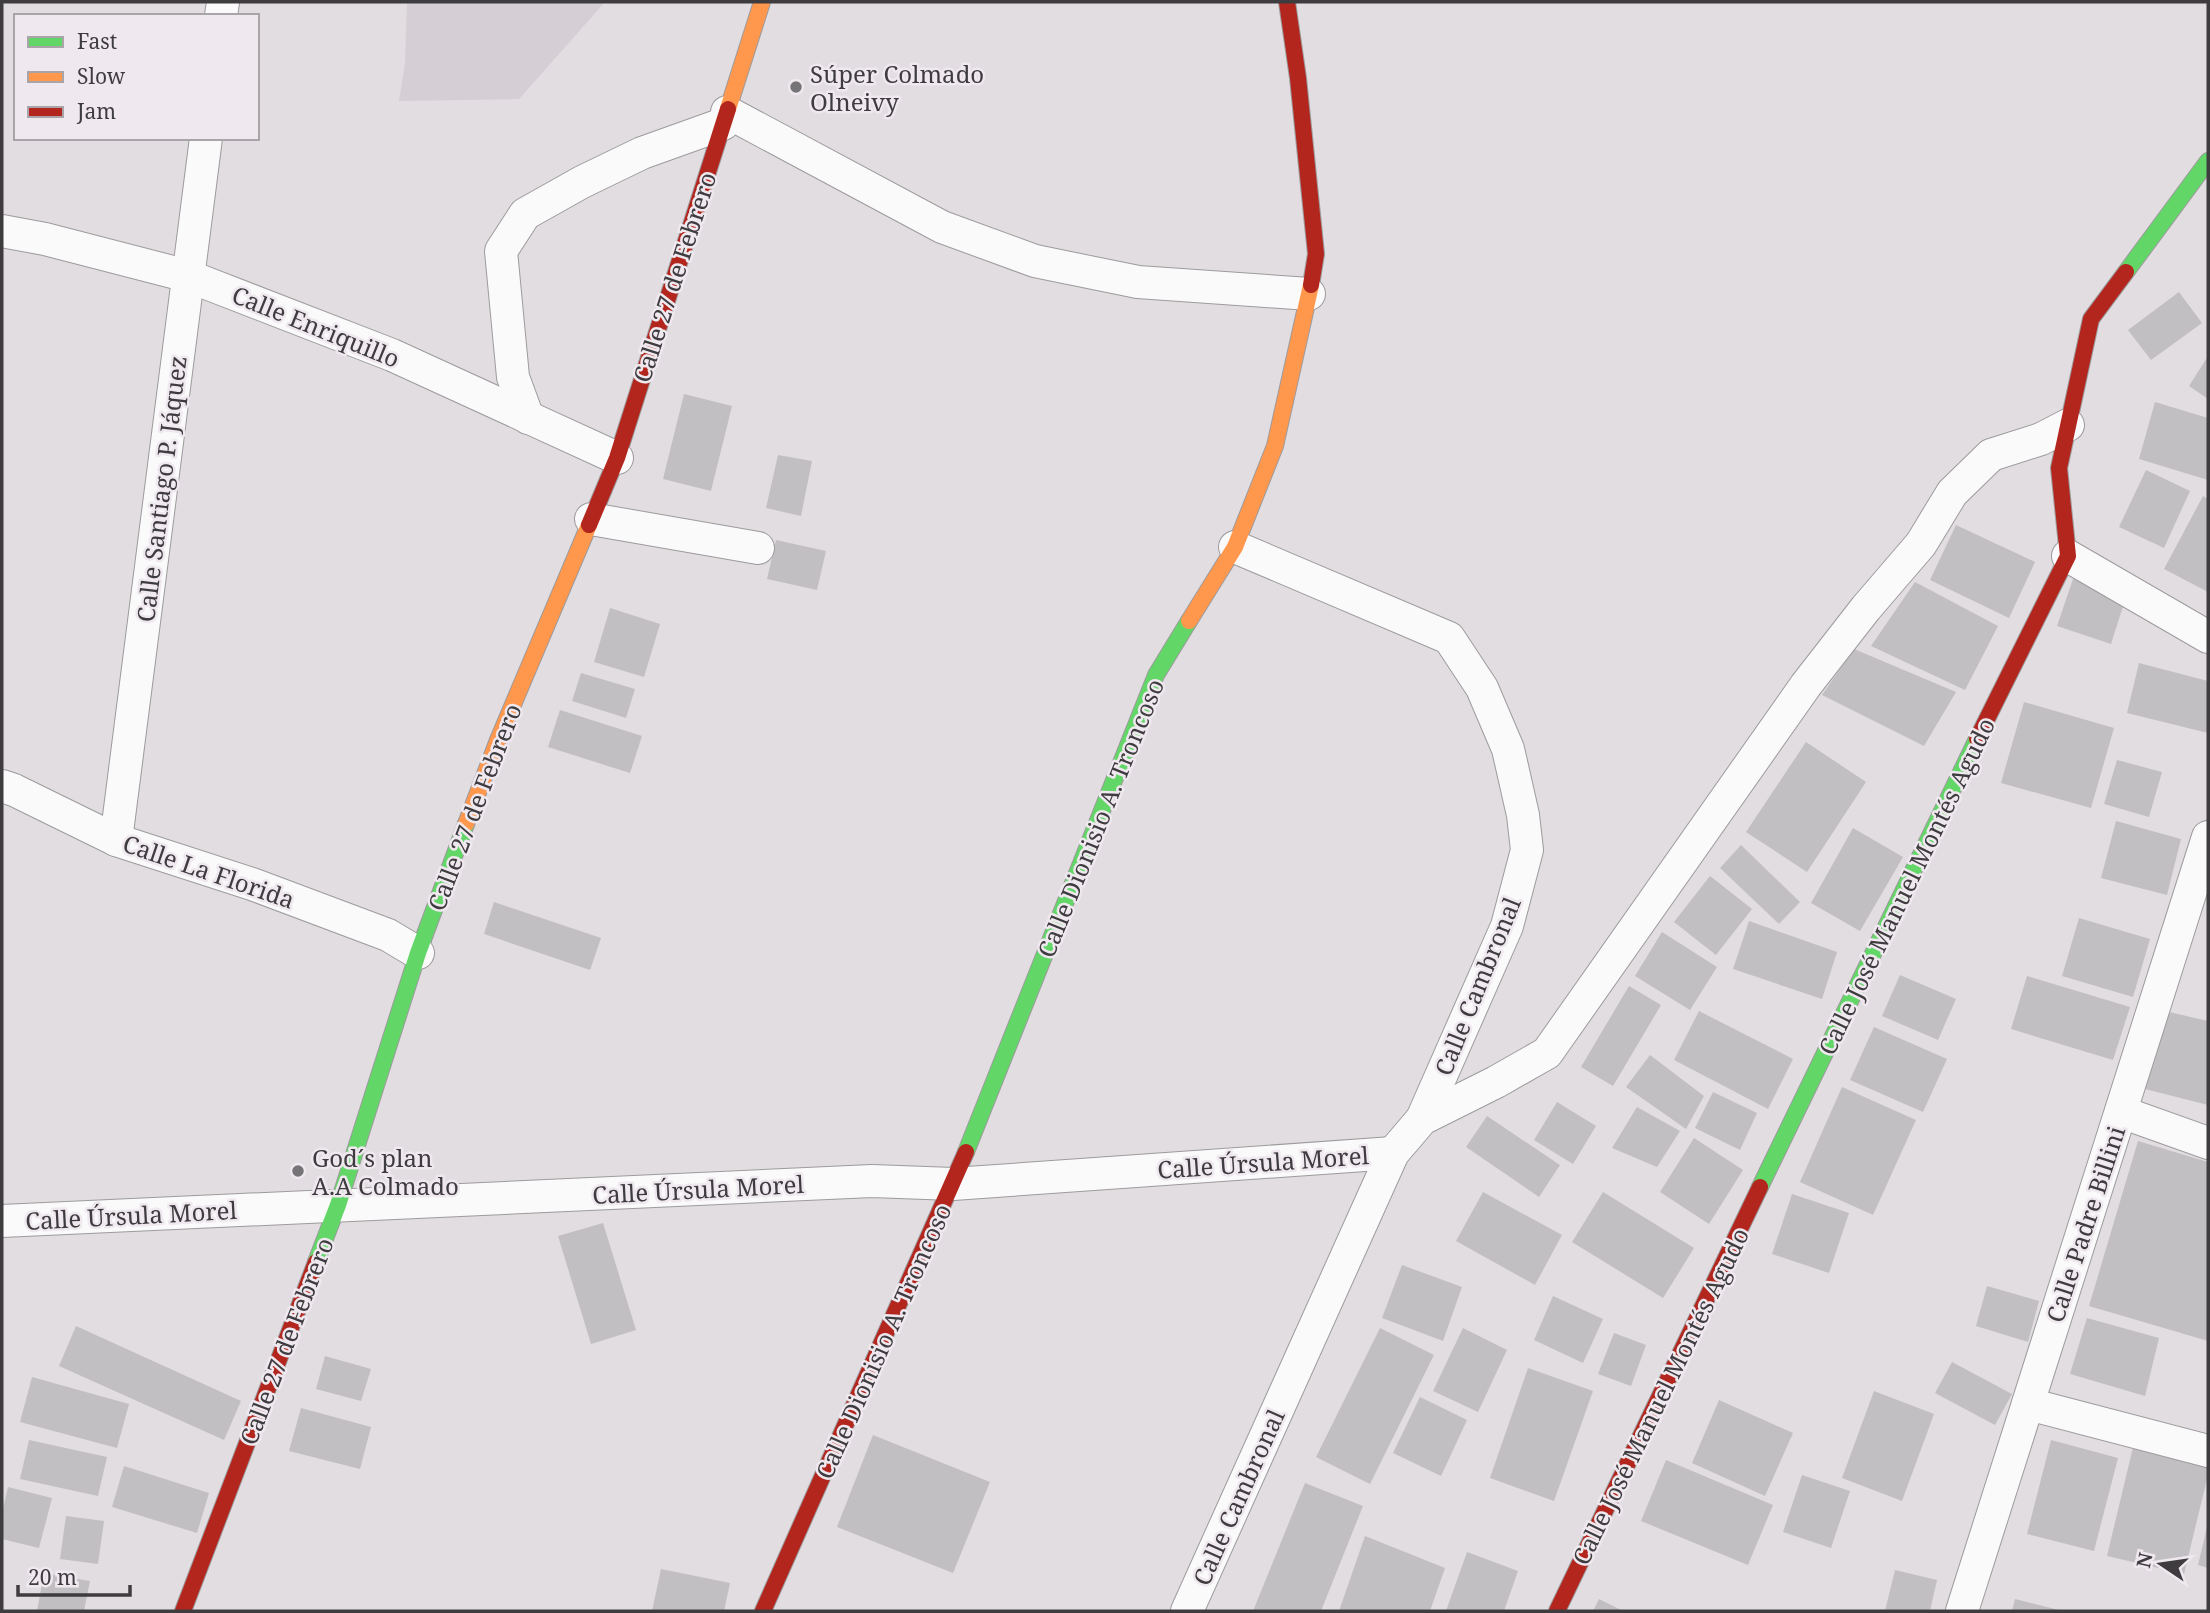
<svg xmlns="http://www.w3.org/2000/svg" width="2210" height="1613" viewBox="0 0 2210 1613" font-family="'Noto Serif',serif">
  <rect width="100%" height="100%" fill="#e1dde1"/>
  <!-- built -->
  <path fill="#d5ced5" d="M407,2H605L519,99L399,101L405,63Z"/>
  <!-- building -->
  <g fill="#c2bfc2">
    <path d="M2179,292L2202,323L2151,360L2128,330Z"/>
    <path d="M2208,356V399L2189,386Z"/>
    <path d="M684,394L732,406L711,491L663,479Z"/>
    <path d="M2155,402L2208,418V480L2139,459Z"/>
    <path d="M778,455L812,461L801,516L766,508Z"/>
    <path d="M2146,470L2190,491L2164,548L2119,527Z"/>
    <path d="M2203,496L2208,499V592L2164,569Z"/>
    <path d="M1956,525L2035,562L2009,618L1930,580Z"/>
    <path d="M776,540L826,551L817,590L767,579Z"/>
    <path d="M2073,579L2126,597L2111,644L2057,626Z"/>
    <path d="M1915,582L1998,626L1965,690L1871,646Z"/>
    <path d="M610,608L660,624L644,677L594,662Z"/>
    <path d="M1854,649L1956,692L1924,746L1822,695Z"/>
    <path d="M2139,663L2208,681V733L2127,713Z"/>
    <path d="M581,673L635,689L626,718L572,701Z"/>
    <path d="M2024,702L2114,728L2091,808L2001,783Z"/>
    <path d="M560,710L642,736L630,773L548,747Z"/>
    <path d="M1806,742L1866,782L1807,872L1746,832Z"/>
    <path d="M2117,760L2162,772L2149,817L2104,804Z"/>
    <path d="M2116,821L2181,839L2167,895L2101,878Z"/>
    <path d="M1853,828L1903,857L1860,931L1811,903Z"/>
    <path d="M1741,845L1800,902L1779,924L1720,868Z"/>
    <path d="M1710,876L1752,909L1716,955L1674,922Z"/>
    <path d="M494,902L601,938L590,970L484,934Z"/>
    <path d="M2079,918L2150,939L2133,997L2062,976Z"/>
    <path d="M1749,921L1837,952L1822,999L1733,969Z"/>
    <path d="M1662,932L1717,967L1690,1010L1635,976Z"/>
    <path d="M1900,975L1956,999L1938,1040L1882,1016Z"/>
    <path d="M2027,976L2130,1007L2113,1060L2011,1029Z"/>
    <path d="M1629,986L1661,1005L1613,1086L1581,1067Z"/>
    <path d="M1699,1011L1793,1059L1768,1109L1674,1060Z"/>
    <path d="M2165,1011L2208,1021V1105L2145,1089Z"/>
    <path d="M1874,1027L1947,1059L1923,1112L1850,1080Z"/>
    <path d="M1650,1055L1704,1096L1686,1129L1626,1087Z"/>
    <path d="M1842,1087L1916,1120L1873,1215L1800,1182Z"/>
    <path d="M1713,1092L1757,1113L1740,1150L1695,1128Z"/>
    <path d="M1557,1102L1596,1126L1573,1164L1534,1140Z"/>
    <path d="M1637,1107L1680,1131L1657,1167L1612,1148Z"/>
    <path d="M1487,1116L1560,1165L1539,1197L1466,1147Z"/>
    <path d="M1694,1138L1743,1170L1709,1224L1660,1192Z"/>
    <path d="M2138,1141L2208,1162V1341L2089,1306Z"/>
    <path d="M1483,1192L1562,1235L1535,1285L1456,1241Z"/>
    <path d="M1603,1192L1694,1248L1663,1298L1572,1242Z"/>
    <path d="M1792,1194L1849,1213L1829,1273L1772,1254Z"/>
    <path d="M603,1223L636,1330L591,1344L558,1236Z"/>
    <path d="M1402,1265L1462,1287L1443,1341L1382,1318Z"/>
    <path d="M1987,1286L2039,1301L2028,1342L1976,1326Z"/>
    <path d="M1553,1296L1603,1319L1583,1363L1534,1340Z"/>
    <path d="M2087,1318L2159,1338L2145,1396L2070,1374Z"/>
    <path d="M76,1326L241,1401L224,1440L59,1366Z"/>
    <path d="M1380,1328L1434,1355L1370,1484L1316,1457Z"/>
    <path d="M1463,1328L1507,1350L1478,1412L1433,1391Z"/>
    <path d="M1614,1333L1646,1345L1631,1386L1598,1374Z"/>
    <path d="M325,1356L371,1369L361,1401L316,1389Z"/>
    <path d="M1952,1362L2012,1394L1995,1425L1935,1393Z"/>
    <path d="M1528,1368L1593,1391L1554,1501L1490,1478Z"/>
    <path d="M32,1377L129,1404L117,1448L20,1422Z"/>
    <path d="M1874,1391L1934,1414L1902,1501L1842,1478Z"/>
    <path d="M1420,1397L1467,1420L1441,1476L1393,1453Z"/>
    <path d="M1719,1400L1793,1433L1765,1496L1692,1463Z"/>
    <path d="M301,1408L371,1427L360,1469L289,1451Z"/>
    <path d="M873,1435L990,1482L953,1573L837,1527Z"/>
    <path d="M2135,1439L2208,1457V1475L2184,1574L2107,1556Z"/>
    <path d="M29,1440L107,1457L98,1496L20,1479Z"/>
    <path d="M2051,1440L2118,1458L2094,1551L2027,1534Z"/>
    <path d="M1666,1460L1773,1505L1748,1565L1641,1521Z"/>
    <path d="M124,1466L209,1493L197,1533L112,1507Z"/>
    <path d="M1802,1475L1850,1491L1831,1548L1783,1532Z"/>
    <path d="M1305,1483L1363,1506L1321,1611H1253Z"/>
    <path d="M8,1487L52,1498L39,1548L2,1539V1513Z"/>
    <path d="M66,1516L104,1521L98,1564L60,1559Z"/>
    <path d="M2207,1527H2208V1568L2198,1565Z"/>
    <path d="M1365,1536L1445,1568L1430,1611H1339Z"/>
    <path d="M1467,1552L1518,1571L1504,1611H1446Z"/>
    <path d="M661,1569L730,1583L724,1611H652Z"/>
    <path d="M1895,1570L1937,1580L1930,1611H1885Z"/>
    <path d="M44,1573L90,1581L84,1611H37Z"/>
    <path d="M1599,1599L1623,1611H1593Z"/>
    <path d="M2015,1599L2059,1610V1611H2012Z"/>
  </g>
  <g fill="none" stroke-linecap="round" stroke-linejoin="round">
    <defs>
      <g id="street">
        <path d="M221,16L223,2"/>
        <path d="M727,112L942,227L1035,261L1138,282L1309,294"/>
        <path d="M2,231L45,239L188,276L392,355L617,458"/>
        <path d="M528,418L513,377L501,251L525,214L582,182L642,153L723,124"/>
        <path d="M591,519L758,548"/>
        <path d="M1235,547L1449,638L1482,688L1508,749L1523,815L1527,850L1507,926L1422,1119"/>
        <path d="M2068,556L2208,637"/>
        <path d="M2,786L14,790L116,840L252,884L388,935L418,953"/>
        <path d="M116,840L206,138"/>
        <path d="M2121,1112L2208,1143"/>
        <path d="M2,1221L872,1181L953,1184L1393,1153"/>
        <path d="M2028,1404L2208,1451"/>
        <path d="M1187,1611L1393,1153L1422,1119L1496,1082L1547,1053L1806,685L1866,608L1921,544L1952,493L1991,455L2041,439L2068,425"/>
        <path d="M1962,1611L2208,837"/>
      </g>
      <g id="fast">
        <path d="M2126,272L2208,161"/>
        <path d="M966,1152L1156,675L1189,621"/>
        <path d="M1760,1187L1977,739"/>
        <path d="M316,1262L338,1205L418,953L466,824"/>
      </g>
      <g id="slow">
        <path d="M728,109L762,2"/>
        <path d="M1189,621L1235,547L1275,446L1311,285"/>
        <path d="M466,824L498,740L589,525"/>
      </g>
      <g id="jam">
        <path d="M1287,2L1298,78L1316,254L1311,285"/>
        <path d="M589,525L617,458L728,109"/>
        <path d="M1977,739L2068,556L2059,468L2091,319L2126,272"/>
        <path d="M183,1611L316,1262"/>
        <path d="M763,1611L966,1152"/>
        <path d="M1557,1611L1760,1187"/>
      </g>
    </defs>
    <!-- street casing -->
    <use href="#street" stroke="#9d9b9d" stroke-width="34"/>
    <!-- fast casing -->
    <use href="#fast" stroke="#9d9b9d" stroke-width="18"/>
    <!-- slow casing -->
    <use href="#slow" stroke="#9d9b9d" stroke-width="18"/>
    <!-- jam casing -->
    <use href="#jam" stroke="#9d9b9d" stroke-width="18"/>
    <!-- street -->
    <use href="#street" stroke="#fafafa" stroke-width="32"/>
    <!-- fast -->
    <use href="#fast" stroke="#63d668" stroke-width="16"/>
    <!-- slow -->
    <use href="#slow" stroke="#ff974d" stroke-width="16"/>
    <!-- jam -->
    <use href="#jam" stroke="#b3261e" stroke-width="16"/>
  </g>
  <!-- markers -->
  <g fill="#777477" stroke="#efe9ef" stroke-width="2.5">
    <circle cx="796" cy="87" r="7"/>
    <circle cx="298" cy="1171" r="7"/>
  </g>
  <g text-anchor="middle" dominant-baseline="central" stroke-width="5" stroke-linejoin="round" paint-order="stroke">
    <!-- poi labels -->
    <g font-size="24" fill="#3e3c3e" stroke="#efe9ef" text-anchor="start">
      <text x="810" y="73">Súper Colmado<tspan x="810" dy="28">Olneivy</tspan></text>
      <text x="312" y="1157">God´s plan<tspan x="312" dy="28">A.A Colmado</tspan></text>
    </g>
    <!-- street labels -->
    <g font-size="24" fill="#3e3c3e" stroke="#efe9ef">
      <text transform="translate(674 277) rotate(-72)">Calle 27 de Febrero</text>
      <text transform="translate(316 326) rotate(22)">Calle Enriquillo</text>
      <text transform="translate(161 489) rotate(-83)">Calle Santiago P. Jáquez</text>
      <text transform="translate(474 807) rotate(-69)">Calle 27 de Febrero</text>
      <text transform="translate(1100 818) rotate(-68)">Calle Dionisio A. Troncoso</text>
      <text transform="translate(209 871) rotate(19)">Calle La Florida</text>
      <text transform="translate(1906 886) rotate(-64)">Calle José Manuel Montés Agudo</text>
      <text transform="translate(1477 986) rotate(-68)">Calle Cambronal</text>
      <text transform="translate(1263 1162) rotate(-4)">Calle Úrsula Morel</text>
      <text transform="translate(698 1189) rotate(-3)">Calle Úrsula Morel</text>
      <text transform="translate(131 1215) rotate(-3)">Calle Úrsula Morel</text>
      <text transform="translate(2085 1224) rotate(-72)">Calle Padre Billini</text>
      <text transform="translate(286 1341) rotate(-69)">Calle 27 de Febrero</text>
      <text transform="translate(883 1341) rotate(-66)">Calle Dionisio A. Troncoso</text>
      <text transform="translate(1660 1396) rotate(-64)">Calle José Manuel Montés Agudo</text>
      <text transform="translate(1238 1497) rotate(-66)">Calle Cambronal</text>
    </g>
  </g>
  <!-- border -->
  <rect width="2210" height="1613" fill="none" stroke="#3e3c3e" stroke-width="7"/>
  <!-- legend -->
  <rect x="14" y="14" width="245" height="126" fill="#efe9ef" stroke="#a8a4a8" stroke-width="2"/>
  <rect x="28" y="37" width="35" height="10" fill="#63d668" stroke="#a8a4a8" stroke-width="2"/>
  <text x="77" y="49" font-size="21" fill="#3e3c3e">Fast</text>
  <rect x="28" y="72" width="35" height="10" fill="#ff974d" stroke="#a8a4a8" stroke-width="2"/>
  <text x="77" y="84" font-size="21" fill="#3e3c3e">Slow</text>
  <rect x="28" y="107" width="35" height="10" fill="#b3261e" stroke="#a8a4a8" stroke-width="2"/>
  <text x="77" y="119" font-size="21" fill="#3e3c3e">Jam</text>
  <!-- north arrow -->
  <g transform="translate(2161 1564) rotate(283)" stroke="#efe9ef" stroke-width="5" paint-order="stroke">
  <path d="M0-5L12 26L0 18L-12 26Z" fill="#3e3c3e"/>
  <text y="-10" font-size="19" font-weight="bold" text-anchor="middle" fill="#3e3c3e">N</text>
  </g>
  <!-- scale -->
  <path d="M18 1585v10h112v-10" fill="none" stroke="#3e3c3e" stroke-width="3.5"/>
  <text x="28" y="1585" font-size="21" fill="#3e3c3e" stroke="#efe9ef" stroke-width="5" paint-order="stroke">20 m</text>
</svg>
